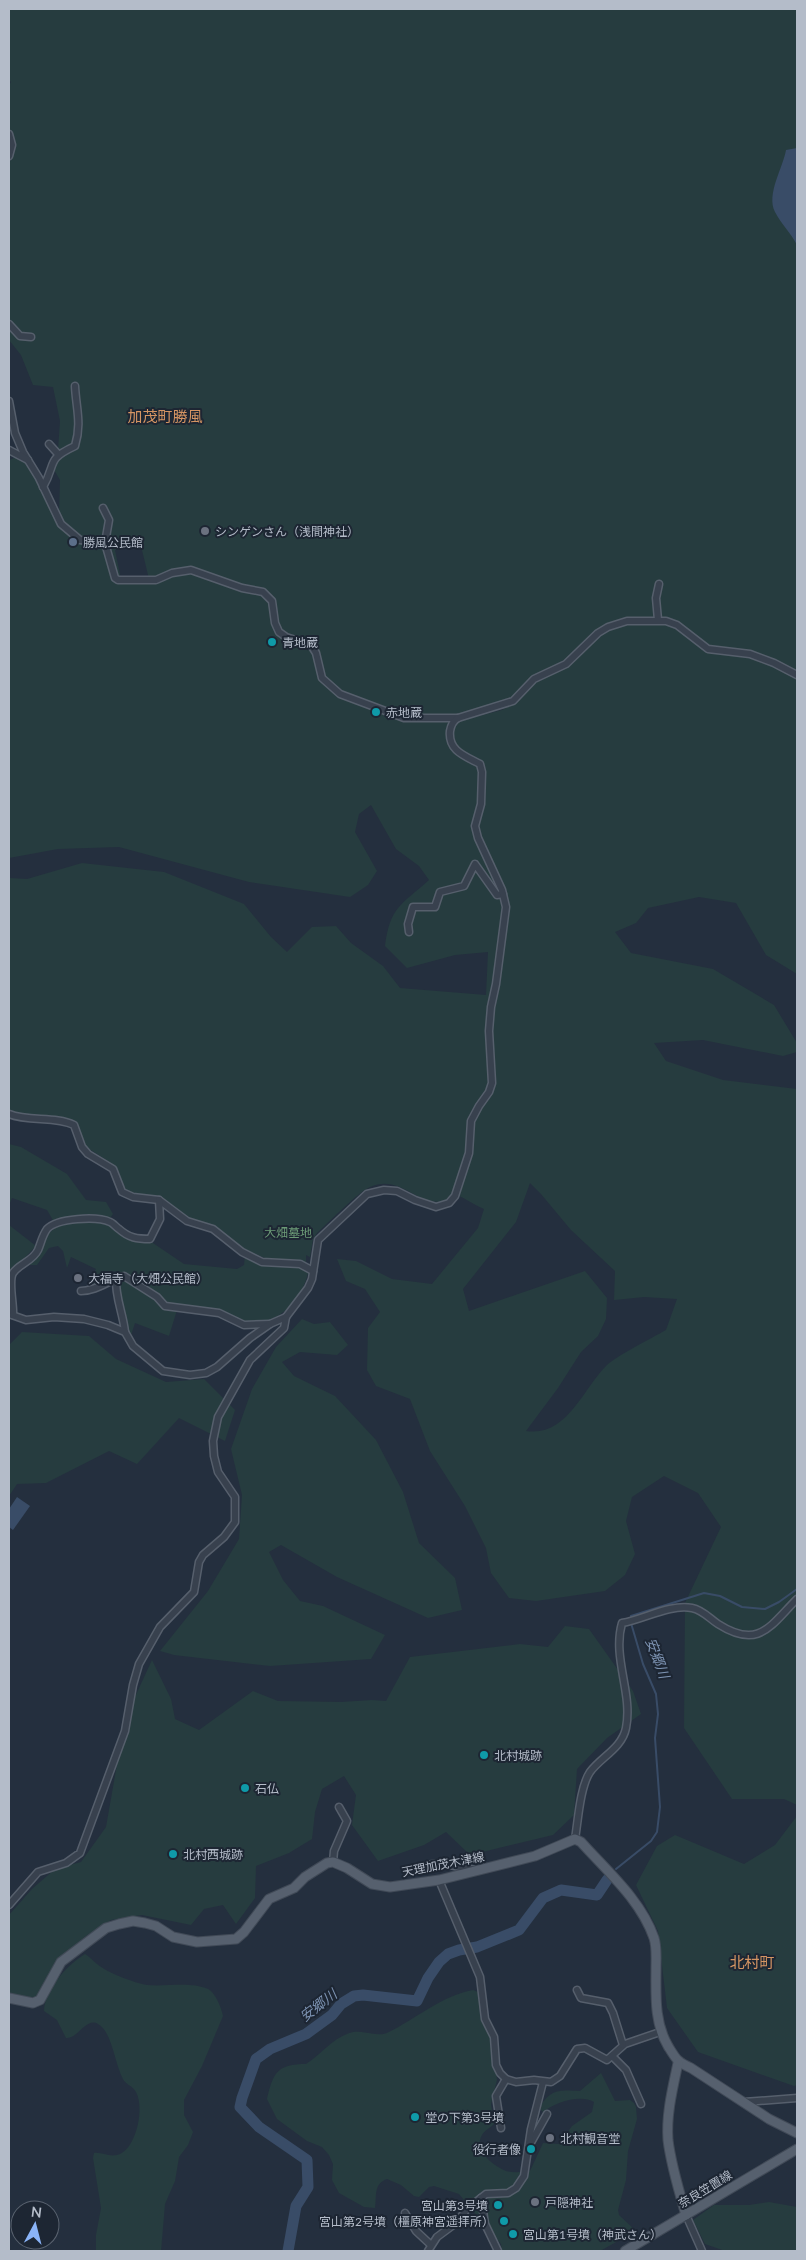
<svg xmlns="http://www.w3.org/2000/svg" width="806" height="2260" viewBox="0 0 806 2260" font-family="Lato,'Noto Sans JP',sans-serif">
  <rect width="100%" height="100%" fill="#242f3e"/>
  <!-- green -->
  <g fill="#263c3f" fill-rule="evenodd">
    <path d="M9,9H797V974L766,955L736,903L699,897L648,908L636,923L615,932L631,953L713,969L774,1005L797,1043V1052L783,1056L703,1040L654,1043L666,1061L723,1080L797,1089V1805L784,1799H732L684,1728L685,1603L721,1527L698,1493L664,1476L632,1497L626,1521L635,1554L625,1575L605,1591L536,1601L509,1598L491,1573L486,1548L465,1506L430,1451L410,1399L376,1386L367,1370L368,1328L380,1312L365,1289L346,1281L337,1259L356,1261L392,1279L432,1284L478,1228L484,1209C472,1204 464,1197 452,1193L446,1200C419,1210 402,1173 370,1187C357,1193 329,1222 317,1233L313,1239L310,1257L306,1255V1262L267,1259L244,1249L215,1226L187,1217L162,1199L126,1191L121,1186L119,1172L111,1163L86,1147L77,1127L69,1119L37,1118L9,1111V878L27,879L82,863L164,872L244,904L271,937L287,952L312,927L336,926L351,943L383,966L400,988L486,995L488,952L455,955L407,968L385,946C390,907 401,905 429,880L419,866L396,849L371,805L359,814L355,832L377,871L368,885L350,897L249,882L119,847L58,849L9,858V460L17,457C56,482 38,543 103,546L113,580L117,583L156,582L172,574L191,571L242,589L263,593L270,601L274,624L277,633L285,639L310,646L314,653L321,679L340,695L404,720L444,718L460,721L502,710L514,704L536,682L568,667L600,635L601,628L587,638L564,662L532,677L511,698L457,715L404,716L341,692C314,679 327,664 315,647C307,635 290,640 280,631L274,600L264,590L243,586L191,568L178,569L149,579L141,546L115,550L121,579H119L106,541L81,538L63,522L59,515L60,480L50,463L58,450L60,421L53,387L33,385L21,355L9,340V165C12,153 18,141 9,131V85L11,82L9,80ZM530,1183L541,1194L571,1230L615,1271L614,1300L644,1297L677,1299L666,1330C652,1338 618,1355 607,1365C582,1390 567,1437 526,1431L558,1388L581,1352L598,1336L606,1319L607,1298L585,1271L469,1311L463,1289L516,1222Z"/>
    <path d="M9,1144L21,1147L67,1174L86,1200L106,1202L113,1214L110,1218C93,1210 70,1216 54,1222L47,1210L12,1198L9,1205Z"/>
    <path d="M92,1220L109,1224L124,1238L147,1239L184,1264L237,1269L244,1265L245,1256L302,1267L308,1273C301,1303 274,1330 241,1320C231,1317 223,1310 213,1309C199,1307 179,1309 167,1303C162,1300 160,1295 156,1292C142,1282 129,1273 112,1271C106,1281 100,1285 88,1284L96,1269L71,1257L67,1268L63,1251L58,1246L49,1248L37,1265H27C52,1230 46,1224 92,1220Z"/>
    <path d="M9,1225L36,1246L9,1274Z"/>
    <path d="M122,1277L177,1310L169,1336L135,1323L130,1338L124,1329L117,1281Z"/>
    <path d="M302,1319L314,1324L330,1322L348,1345L337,1355L300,1352L282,1362L294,1376L335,1396L376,1440L403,1492L419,1543L455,1578L462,1610L428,1618L337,1577L281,1545L269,1552L283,1580L300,1601L323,1606L385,1635L371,1659L270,1666L174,1655L160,1651L208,1591L239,1539L242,1495L231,1449L252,1389L276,1347Z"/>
    <path d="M22,1332L89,1336L116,1359L166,1382L204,1379L235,1410L225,1441L179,1418L137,1464L109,1451L46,1483L17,1484L9,1496V1345Z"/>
    <path d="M565,1626L589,1629L633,1691L641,1714L607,1738L577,1769L574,1815L553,1835L470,1855L446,1832L424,1845L378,1861L352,1825L356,1795L344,1776L322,1789L315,1812L312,1839L289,1853L256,1866L255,1898L236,1924L223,1905L204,1909L191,1925L142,1915L111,1920L86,1936L61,1957L39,1995L31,2000L9,1995V1915L32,1889L55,1869L81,1862L106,1827L119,1753L134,1699L152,1660L171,1699L175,1719L199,1730L253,1691L278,1701L341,1702L372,1700L386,1701L410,1657L520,1644L548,1647Z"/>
    <path d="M797,1816V2085L794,2086L698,2052L667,2008L658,1931L636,1885L657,1846L675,1835L744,1864L775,1845Z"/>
    <path d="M85,1954C90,1957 92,1960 97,1964C106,1972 134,1983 147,1985C166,1987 190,1981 208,1989C215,1992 222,2009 223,2016L202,2066L184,2100V2115L193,2132L188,2145L179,2157L175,2181L165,2204L161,2251H96V2235L101,2208L93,2158L94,2153C102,2152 108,2157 117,2155C136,2151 145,2108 136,2092C133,2086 125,2084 123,2079C115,2065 112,2031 98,2024C86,2017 78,2039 66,2038L57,2020L44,2011C45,1989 67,1965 85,1954Z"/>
    <path d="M473,1990L478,1992L482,2022L492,2041L497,2080L491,2104L494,2124C491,2127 484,2131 482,2135C473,2150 493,2166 506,2171C513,2173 522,2172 530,2171L543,2143L559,2144L572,2126L592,2112L594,2102C581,2094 555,2102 543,2112L539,2108C551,2089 558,2090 580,2091L601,2073L615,2101L630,2100L634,2103L636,2107L637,2119L628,2151L626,2180L618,2210L619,2215L636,2231L600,2251H502L501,2244L459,2194L434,2186L429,2187L419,2197L414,2196L401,2185L387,2179C373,2184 377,2196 375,2208L364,2207L339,2193L332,2180L333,2164L329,2155L322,2147L307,2141L277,2119L267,2099C273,2072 278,2064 306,2064C322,2054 333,2037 353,2032C364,2030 377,2037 387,2033C416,2019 441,1996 473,1990Z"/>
    <path d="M769,2202L797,2207V2251H725L705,2244L693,2220L714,2205H749Z"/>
  </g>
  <!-- water -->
  <g fill="#394c67">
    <path d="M797,148V245C791,233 781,224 775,212C766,194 783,168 786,150Z"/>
    <path d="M17,1497L30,1506L13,1530L9,1527V1509Z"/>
  </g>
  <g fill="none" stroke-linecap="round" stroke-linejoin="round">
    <!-- stream -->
    <g stroke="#394c67" stroke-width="2">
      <path d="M631,1619V1616L704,1593L720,1596L742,1607L765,1609L779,1602L797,1589"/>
      <path d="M616,1869L651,1841L657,1832L660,1807L655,1738L658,1714L656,1694L643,1664L631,1623"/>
    </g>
    <!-- river -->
    <path stroke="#394c67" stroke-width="11" d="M288,2251L296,2206L308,2187L307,2160L259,2127L240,2107L242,2098L256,2059L270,2049L306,2034L332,2015L341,2004L354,1996L363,1995L417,2001L428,1978L439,1962L448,1954L459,1950L477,1947L519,1930L543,1898L561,1890L597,1895L607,1880"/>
    <defs>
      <g id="minor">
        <path d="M9,134L12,145L9,156"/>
        <path d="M9,324L20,336L31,337"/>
        <path d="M9,401L15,433L23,452L39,478L61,524L80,540L105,543L115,578L118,580H156L172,573L191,570L242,588L263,592L272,601L275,623L279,632L286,637L311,645L316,653L322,678L340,694L404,718H458"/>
        <path d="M49,444L58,454"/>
        <path d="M9,450L28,460"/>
        <path d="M43,487C57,463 45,460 75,446C82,423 76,408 75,386"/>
        <path d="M103,508L109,520L105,543"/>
        <path d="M658,620L656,598L659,584"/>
        <path d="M409,932L408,924L413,907H435L440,892L464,886L475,864L497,895L503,894"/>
        <path d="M9,1114C29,1122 55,1116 74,1125L82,1147L88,1154L113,1169L122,1192L133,1197L159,1200L187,1221L213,1229L242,1252L262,1262L300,1264L313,1271"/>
        <path d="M116,1278C115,1297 123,1313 125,1332"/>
        <path d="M81,1291C97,1291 109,1280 124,1276L157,1297L165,1306L219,1313L244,1325L270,1324"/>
        <path d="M9,1314L26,1320L54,1317L84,1319L108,1325L125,1332L133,1346L163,1371L190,1375L206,1373L217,1367L250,1338L270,1324L286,1317"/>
        <path d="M13,1315C14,1305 8,1281 13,1273C19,1264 33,1261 38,1250C41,1243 42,1236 47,1229C57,1218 97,1216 110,1222C113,1223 116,1227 119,1229C129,1238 137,1239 150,1239L160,1219L159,1200"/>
        <path d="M575,1839C578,1821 580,1787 590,1772C601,1757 622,1748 626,1728C633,1693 612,1658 622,1623C645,1619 669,1604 692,1608C703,1610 710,1619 718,1624C759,1650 770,1626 797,1599"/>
        <path d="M333,1862L334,1851L347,1821L339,1807"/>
        <path d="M427,1865L440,1863L475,1870"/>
        <path d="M439,1880L480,1977L485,2019L494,2037L496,2065L500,2073L506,2079L516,2082L534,2080L551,2082L560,2076L577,2049L585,2048L607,2060L625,2044L660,2032"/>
        <path d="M9,1905L38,1872L66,1863L80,1853L125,1731L133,1685L139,1664L160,1627L194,1592L199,1562L203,1555L224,1537L235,1522V1497L218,1472L214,1456L213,1441L218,1417L250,1360L284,1328L286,1317L308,1288L312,1279L318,1240L367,1194L384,1190L397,1191L415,1200L436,1207L449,1203L455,1196L469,1153L471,1121L479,1106L489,1092L492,1083L489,1031L491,1007L496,984L506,907L502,890L478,838L475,826L481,804L482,772L480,764C465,756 448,751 450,731C451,725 453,721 458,718L513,701L534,679L566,664L598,633L608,627L627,621H666L677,625L708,649L750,654L774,663L797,675"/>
        <path d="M577,1990L581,1998L608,2003L613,2013L623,2045"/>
        <path d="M612,2056L626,2070L641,2104"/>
        <path d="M744,2102L797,2098"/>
        <path d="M501,2128L496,2096L506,2079"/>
        <path d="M529,2146L547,2114"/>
        <path d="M481,2198L485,2224L498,2251"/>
        <path d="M405,2213L416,2231L431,2245"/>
        <path d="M686,2215L702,2251"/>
        <path d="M428,2251L437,2237L456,2223L467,2209L486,2194L508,2193L516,2188L524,2176L531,2129L543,2082"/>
      </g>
      <g id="major">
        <path d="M9,1998L33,2003L40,2000L61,1962L106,1928L119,1924L133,1921L145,1923L156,1926L173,1937L197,1942L236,1939L244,1932L269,1899L294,1888L305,1877L327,1863L333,1862L347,1868L372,1884L390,1887L439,1880L535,1856L575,1839L581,1842C607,1871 641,1900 654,1938C657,1947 656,1958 656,1968C656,1995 654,2022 668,2046C676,2059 677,2062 691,2068L769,2119L797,2133"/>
        <path d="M678,2063C673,2087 666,2114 668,2140C671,2165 679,2191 686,2215"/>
        <path d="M625,2251L797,2149"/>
      </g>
    </defs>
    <!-- minor casing -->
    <use href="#minor" stroke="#565f6c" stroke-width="9"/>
    <!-- major casing -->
    <use href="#major" stroke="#414a57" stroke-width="11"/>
    <!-- minor -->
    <use href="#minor" stroke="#38414e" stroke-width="6"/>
    <!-- major -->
    <use href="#major" stroke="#56606e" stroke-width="9"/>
  </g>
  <!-- markers -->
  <g fill="#6b7280" stroke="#1d2633" stroke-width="2">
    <circle cx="205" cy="531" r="5"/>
    <circle cx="78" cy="1278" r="5"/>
    <circle cx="550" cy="2138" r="5"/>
    <circle cx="535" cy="2202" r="5"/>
  </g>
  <circle fill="#5c6f8a" stroke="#1d2633" stroke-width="2" cx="73" cy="542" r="5"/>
  <g fill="#0f9aa8" stroke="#1d2633" stroke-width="2">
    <circle cx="272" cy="642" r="5"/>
    <circle cx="376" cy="712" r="5"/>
    <circle cx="484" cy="1755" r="5"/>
    <circle cx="245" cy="1788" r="5"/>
    <circle cx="173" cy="1854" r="5"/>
    <circle cx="415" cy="2117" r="5"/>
    <circle cx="531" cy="2149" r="5"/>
    <circle cx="498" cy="2205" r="5"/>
    <circle cx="504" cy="2221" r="5"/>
    <circle cx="513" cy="2234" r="5"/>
  </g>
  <g text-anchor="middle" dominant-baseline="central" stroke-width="4" stroke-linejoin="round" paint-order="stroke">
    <!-- poi labels -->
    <g font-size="12" fill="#b4bcc9" stroke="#1d2633" text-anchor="start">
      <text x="215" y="531">シンゲンさん（浅間神社）</text>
      <text x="83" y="542">勝風公民館</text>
      <text x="282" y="642">青地蔵</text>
      <text x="386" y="712">赤地蔵</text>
      <text x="88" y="1278">大福寺（大畑公民館）</text>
      <text x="494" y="1755">北村城跡</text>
      <text x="255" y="1788">石仏</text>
      <text x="183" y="1854">北村西城跡</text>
      <text x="425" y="2117">堂の下第3号墳</text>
      <text x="560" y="2138">北村観音堂</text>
      <text x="521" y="2149" text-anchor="end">役行者像</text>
      <text x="545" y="2202">戸隠神社</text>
      <text x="488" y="2205" text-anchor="end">宮山第3号墳</text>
      <text x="494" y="2221" text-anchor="end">宮山第2号墳（橿原神宮遥拝所）</text>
      <text x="523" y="2234">宮山第1号墳（神武さん）</text>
    </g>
    <!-- park labels -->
    <g font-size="12" fill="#6b9a76" stroke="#1d2633">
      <text x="288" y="1232">大畑墓地</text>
    </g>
    <!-- street labels -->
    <g font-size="12" fill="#b4bcc9" stroke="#1d2633">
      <text transform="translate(443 1864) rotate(-11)">天理加茂木津線</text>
      <text transform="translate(705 2189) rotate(-31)">奈良笠置線</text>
    </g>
    <!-- water labels -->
    <g font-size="14" font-style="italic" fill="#7c92b1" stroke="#1d2633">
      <text transform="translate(658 1658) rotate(69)">安郷川</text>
      <text transform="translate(318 2005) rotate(-38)">安郷川</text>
    </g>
    <!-- quarter labels -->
    <g font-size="15" fill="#d59563" stroke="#1d2633">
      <text x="165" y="416">加茂町勝風</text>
      <text x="752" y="1962">北村町</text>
    </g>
  </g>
  <!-- border -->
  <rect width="806" height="2260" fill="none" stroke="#b4bcc9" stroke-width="20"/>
  <!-- north arrow -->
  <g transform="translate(35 2225) rotate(7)"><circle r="24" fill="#1d2633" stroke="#59626f"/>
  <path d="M0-4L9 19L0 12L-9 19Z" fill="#8ab4f8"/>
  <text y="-8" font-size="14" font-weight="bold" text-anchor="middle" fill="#b4bcc9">N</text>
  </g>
</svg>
